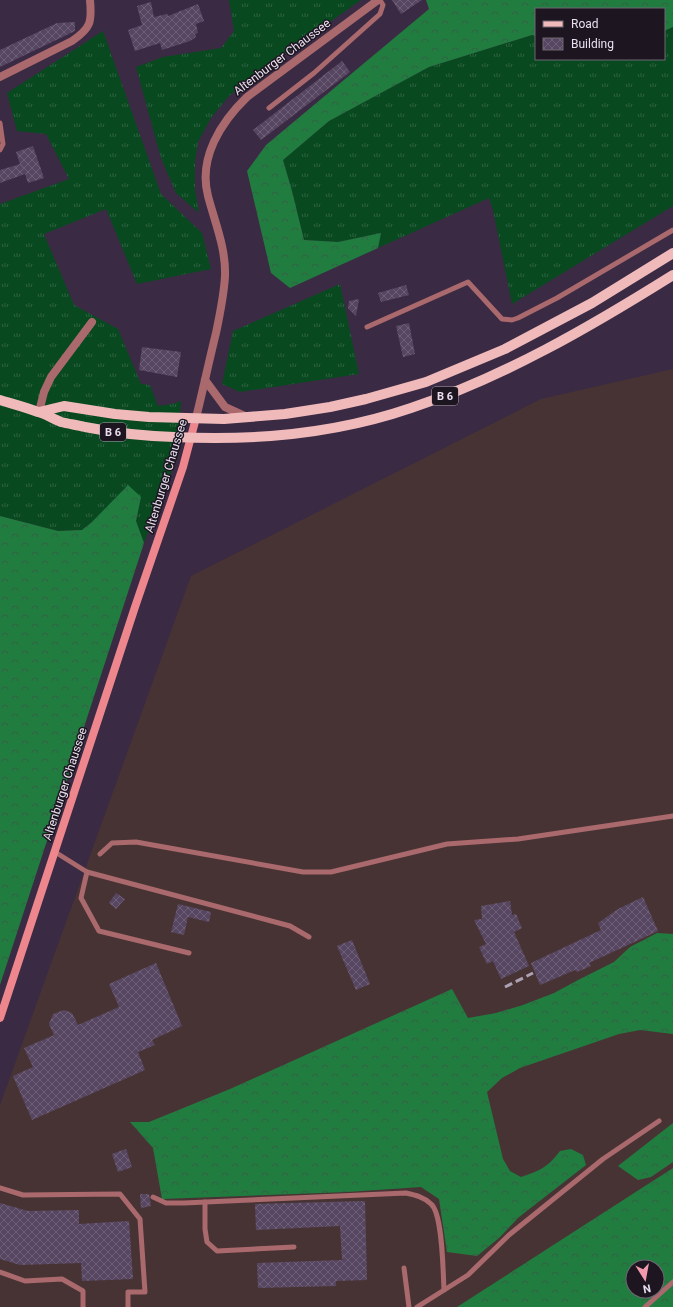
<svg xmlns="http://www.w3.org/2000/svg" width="673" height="1307" viewBox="0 0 673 1307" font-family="Roboto,sans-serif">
  <defs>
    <pattern id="grass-tufts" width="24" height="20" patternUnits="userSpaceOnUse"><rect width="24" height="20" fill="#094920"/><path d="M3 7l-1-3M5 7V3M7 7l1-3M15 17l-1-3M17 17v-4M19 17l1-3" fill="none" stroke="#2d6341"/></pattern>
    <pattern id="forest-crowns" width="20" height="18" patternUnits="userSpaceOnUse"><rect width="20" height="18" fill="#217c3f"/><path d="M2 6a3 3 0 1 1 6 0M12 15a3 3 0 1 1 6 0" fill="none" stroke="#326243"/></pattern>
    <pattern id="building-cross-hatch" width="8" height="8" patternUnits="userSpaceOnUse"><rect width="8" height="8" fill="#574661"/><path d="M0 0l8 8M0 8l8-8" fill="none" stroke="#6f6078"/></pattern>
  </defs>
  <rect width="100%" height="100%" fill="#3a2a43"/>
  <!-- industrial -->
  <path fill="#483334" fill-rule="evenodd" d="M673,369V1307H0V1105L191,576L541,399ZM633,1267H657V1291H633Z"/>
  <!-- grass -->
  <g fill="url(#grass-tufts)">
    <path d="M229,0H361L262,70L229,96L211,118L198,142L195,162V190L199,213L176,193L161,158L136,67L163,57L221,48L234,31Z"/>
    <path d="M673,27V206L512,304L493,210L489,198L378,248L381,233L338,242L304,240L292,191L283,160L329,121L429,67L532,35L536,36V59H664V31Z"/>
    <path d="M103,31L161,194L202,233L211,269L137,284L106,209L44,234L74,305L118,329L141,384L150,385L158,406L172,404L181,401L178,455L144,543L136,521L141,497L92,522L82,530L58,531L0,516V204L69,179L46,134L17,131L7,93Z"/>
    <path d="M340,284L359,374L240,392L222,384L233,331Z"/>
  </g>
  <!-- forest -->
  <g fill="url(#forest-crowns)" fill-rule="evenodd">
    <path d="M426,0H673V27L664,31V9H536V36L532,35L429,67L329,121L283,160L292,191L304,240L338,242L381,233L378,248L290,288L271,273L247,171L266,145L429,9Z"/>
    <path d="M128,485L141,497L136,521L144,543L0,985V516L58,531L82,530L92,522Z"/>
    <path d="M657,933L673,934V1034L640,1030L619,1034L520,1068L502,1078L487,1092L503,1159L510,1171L521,1177C541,1170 547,1168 560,1151L571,1149L583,1155L586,1165L519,1217L499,1238L477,1256L447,1252L439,1199L421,1187L347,1192L162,1199L153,1148L130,1122H149L230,1089L452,989L468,1018L496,1013L523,1005L554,993L582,978L614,962L630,947Z"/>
    <path d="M673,1123V1162L651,1177L638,1180L618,1166Z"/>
    <path d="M673,1168V1307H457ZM633,1267H657V1291H633Z"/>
  </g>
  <!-- building -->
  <g fill="url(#building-cross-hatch)">
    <path d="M392,0H422L401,14Z"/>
    <path d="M151,2L154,17L167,14L168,16L198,4L204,21L196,24L198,33L195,34L196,37L190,41L162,50L160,43L135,51L128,30L142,25L137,6Z"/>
    <path d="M75,22V31L0,67V50L57,23Z"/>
    <path d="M342,61L350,72L261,140L253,130Z"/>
    <path d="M33,146L44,178L28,183L25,174L0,183V170L20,164L16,152Z"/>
    <path d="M406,285L409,295L381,302L378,293Z"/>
    <path d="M359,299L356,316L348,308L349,301Z"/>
    <path d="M409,323L415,354L403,357L396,326Z"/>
    <path d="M142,347L181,352L177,377L139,370Z"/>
    <path d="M116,893L125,899L116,909L109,903Z"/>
    <path d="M643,897L658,931L589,963L591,966L577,972L575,970L540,985L531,963L601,930L598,923L618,909Z"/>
    <path d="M510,901L512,915L516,914L522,928L514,932L529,966L501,979L493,961L487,964L479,947L486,944L474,920L482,919L481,906Z"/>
    <path d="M178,904L211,912L209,922L188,917L184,935L171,932Z"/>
    <path d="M352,940L370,984L356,990L337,946Z"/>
    <path d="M156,963L182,1026L152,1040L155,1045L138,1052L145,1070L32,1120L13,1076L33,1067L24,1048L54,1035L49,1024L53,1014L64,1010L72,1013L78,1025L119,1007L109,984Z"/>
    <path d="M126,1149L132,1167L118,1172L112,1154Z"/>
    <path d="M140,1194H149L151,1206L141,1208Z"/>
    <path d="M365,1201L367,1280L336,1281V1286L258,1288L257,1263L342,1260L340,1226L256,1230L255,1204Z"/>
    <path d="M0,1203L28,1211L79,1210V1224L129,1221L133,1279L82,1281L81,1263L20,1265L0,1259Z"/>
  </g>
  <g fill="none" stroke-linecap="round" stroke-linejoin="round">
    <!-- service -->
    <g stroke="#aa696c" stroke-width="5">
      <path d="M269,108L314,73L380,14L383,5L380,0"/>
      <path d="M0,123L3,144L0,150"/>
      <path d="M367,327L468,282L502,319L512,320L518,318L557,298L673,230"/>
      <path d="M55,852L87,872L81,898L99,931L189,953"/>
      <path d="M100,854L112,843L136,842L303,872H331L447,844L518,839L673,816"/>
      <path d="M87,872L290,926L309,937"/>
      <path d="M0,1188L23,1195L120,1194L140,1219L145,1292H128V1307"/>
      <path d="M153,1197L166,1203H184L406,1193C415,1195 424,1197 431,1204C443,1214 443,1274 444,1290"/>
      <path d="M205,1202V1229L207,1242L217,1251L294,1247"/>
      <path d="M404,1268L409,1307"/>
      <path d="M0,1272L25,1281L62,1279L83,1291V1307"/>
      <path d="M417,1307L468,1275L509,1235L603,1159L659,1121"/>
      <path d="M645,1307L673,1282"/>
    </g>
    <!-- minor -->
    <g stroke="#aa696c" stroke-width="8">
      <path d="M0,77L72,41C91,28 92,22 90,0"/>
      <path d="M39,412L44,392L51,377L92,322"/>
    </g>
    <!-- tertiary -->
    <g stroke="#aa696c" stroke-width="8">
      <path d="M205,380L225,407L247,417"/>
      <path d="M196,418C203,390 209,361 216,333C220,314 224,295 225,276C226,248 215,223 208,196C198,158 221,122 247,97L378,0"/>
    </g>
    <!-- secondary -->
    <path stroke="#ed868d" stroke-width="8" d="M0,1018L135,607L183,467L196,418"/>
    <!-- primary -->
    <g stroke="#f0babb" stroke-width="10">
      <path d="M0,400C13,404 25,407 38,412C46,414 53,419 61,422C69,424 77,425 85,427C115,433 144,436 174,437C254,441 335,434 411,408C504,377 590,327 673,275"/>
      <path d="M39,412L64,406L115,414L149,417L224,419L285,414L330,407L366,399L426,382L505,349L592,303L673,253"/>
    </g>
    <!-- rail -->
    <path stroke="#ada1b4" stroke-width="3" stroke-dasharray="8 4" stroke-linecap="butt" d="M505,987L533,973"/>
  </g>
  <g text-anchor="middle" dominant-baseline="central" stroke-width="3" stroke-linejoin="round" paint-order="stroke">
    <!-- shield labels -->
    <g fill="#1d1621" stroke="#aca3b1" stroke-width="1">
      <rect x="432" y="387" width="26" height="18" rx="3"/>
      <rect x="100" y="423" width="26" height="18" rx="3"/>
    </g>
    <g font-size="11" font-weight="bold" fill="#e9dfef">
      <text x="445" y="396">B 6</text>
      <text x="113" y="432">B 6</text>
    </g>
    <!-- street labels -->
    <g font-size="12" fill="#e9dfef" stroke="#1d1621">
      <text transform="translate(282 57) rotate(-37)">Altenburger Chaussee</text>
      <text transform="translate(166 476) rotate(-73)">Altenburger Chaussee</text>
      <text transform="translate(65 784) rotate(-72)">Altenburger Chaussee</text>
    </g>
  </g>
  <!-- legend -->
  <rect x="535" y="8" width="130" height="52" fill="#1d1621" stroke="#6f6673"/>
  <rect x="543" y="21" width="20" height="6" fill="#f0babb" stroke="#6f6673"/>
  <text x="571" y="28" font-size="12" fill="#e9dfef">Road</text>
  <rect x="543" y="38" width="20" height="12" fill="url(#building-cross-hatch)" stroke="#6f6673"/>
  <text x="571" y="48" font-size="12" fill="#e9dfef">Building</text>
  <!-- north arrow -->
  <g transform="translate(645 1279) rotate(169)"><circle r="19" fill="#1d1621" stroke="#6f6673"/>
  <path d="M0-3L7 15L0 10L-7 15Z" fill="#f29aad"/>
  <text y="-6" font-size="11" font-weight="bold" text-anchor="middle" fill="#e9dfef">N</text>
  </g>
</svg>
